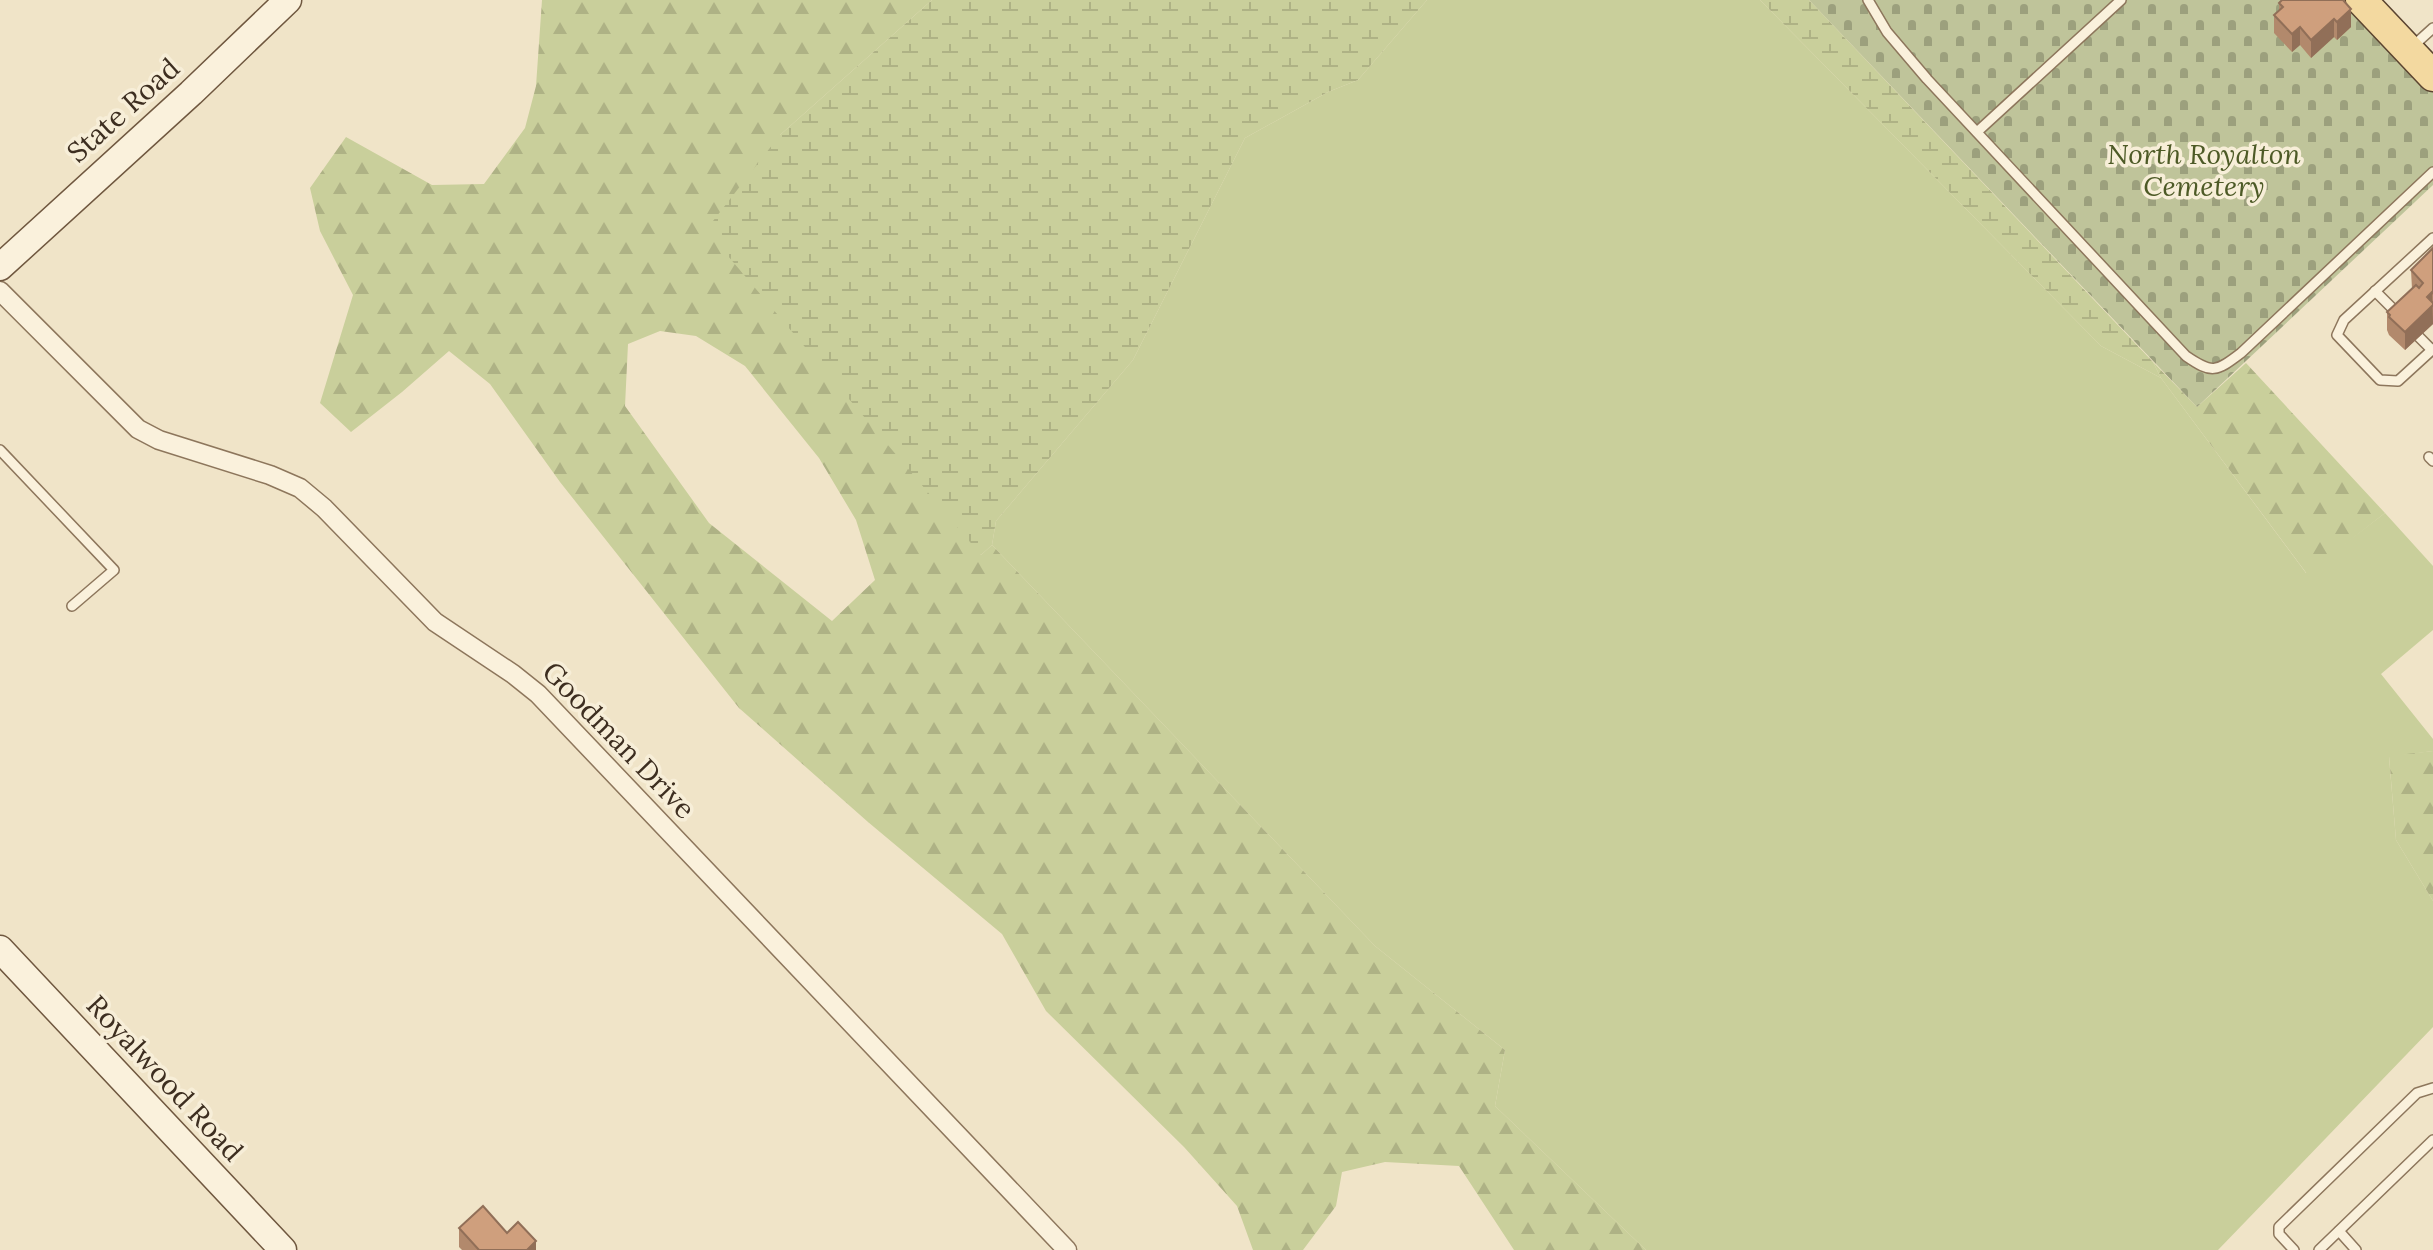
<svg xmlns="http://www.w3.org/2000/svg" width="2433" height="1250" viewBox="0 0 2433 1250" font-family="Lora,serif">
  <defs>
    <pattern id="forest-firs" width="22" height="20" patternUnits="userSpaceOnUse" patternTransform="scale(2)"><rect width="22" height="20" fill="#c9cf9b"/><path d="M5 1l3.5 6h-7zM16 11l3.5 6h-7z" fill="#aeb285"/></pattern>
    <pattern id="wetland-marsh" width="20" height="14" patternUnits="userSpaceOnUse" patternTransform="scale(2)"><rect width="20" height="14" fill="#c9cf9b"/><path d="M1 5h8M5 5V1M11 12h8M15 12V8" fill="none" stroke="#aeb285"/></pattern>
    <pattern id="cemetery-stones" width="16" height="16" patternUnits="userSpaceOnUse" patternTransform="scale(2)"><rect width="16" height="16" fill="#bfc49a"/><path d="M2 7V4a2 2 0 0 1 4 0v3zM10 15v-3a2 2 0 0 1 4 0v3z" fill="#9ca07d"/></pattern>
  </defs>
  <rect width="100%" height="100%" fill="#f0e4c8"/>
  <!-- grass -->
  <path fill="#c9cf9b" d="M1427,0H1760L2101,346L2161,378L2306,573L2385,513L2433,566V630L2381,674L2433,739V751L2389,757L2396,840L2433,901V1027L2218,1250H1646L1495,1106L1505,1050L1375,946L992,545L996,521L1133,360L1245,138L1328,92L1358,80Z"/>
  <!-- forest -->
  <g fill="url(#forest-firs)" fill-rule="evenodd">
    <path d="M542,0H932L780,135L981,555L992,545L1375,946L1505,1050L1495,1106L1646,1250H1514L1459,1166L1385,1162L1342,1172L1336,1206L1303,1250H1253L1237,1206L1184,1147L1046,1011L1002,934L868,822L739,708L560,482L490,384L449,351L402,392L351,432L320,403L353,295L320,231L310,188L346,137L432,185L484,184L525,128L536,86ZM660,331L696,336L745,366L819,458L856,520L875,580L832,621L709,523L625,406L628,344Z"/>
    <path d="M2153,362L2197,407L2246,363L2385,513L2307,574L2161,378Z"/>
    <path d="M2433,751V901L2396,840L2389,756Z"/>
  </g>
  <!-- wetland -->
  <g fill="url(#wetland-marsh)">
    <path d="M932,0H1427L1358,80L1328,92L1245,138L1133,360L996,521L992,545L981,555L706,230L780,135Z"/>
    <path d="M1760,0H1809L2153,362L2161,378L2101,346Z"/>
  </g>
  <!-- cemetery -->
  <path fill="url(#cemetery-stones)" d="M1809,0H2351L2433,84V185L2197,407Z"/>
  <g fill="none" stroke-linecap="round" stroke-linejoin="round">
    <defs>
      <g id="lane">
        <path d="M1868,0L1887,32L1927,79L2186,356C2212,374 2216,372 2241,353L2433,172"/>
        <path d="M2412,47L2433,28"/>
        <path d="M1977,132L2121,0"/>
        <path d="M2433,238L2344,320L2337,335L2380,380L2398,381L2433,349"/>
        <path d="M2375,291L2398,314"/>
        <path d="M2419,337L2432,350"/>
        <path d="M0,450L114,570L72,606"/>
        <path d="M2429,457L2433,461"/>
        <path d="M2339,1231L2356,1250"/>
        <path d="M2294,1250L2279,1234V1227L2417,1093L2433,1088"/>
        <path d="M2319,1250L2433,1140"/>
      </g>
      <path id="street" d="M0,291L138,429L159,440L270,475L300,488L324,508L435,622L513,674L538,694L1067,1250"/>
      <g id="secondary">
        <path d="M0,267L191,93L288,0"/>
        <path d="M0,949L283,1250"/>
      </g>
      <path id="primary" d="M2361,0L2433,76"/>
    </defs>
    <!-- lane casing -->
    <use href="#lane" stroke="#8d765c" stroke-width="12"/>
    <!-- street casing -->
    <use href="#street" stroke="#8d765c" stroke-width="21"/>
    <!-- secondary casing -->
    <use href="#secondary" stroke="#6f573f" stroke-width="29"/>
    <!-- primary casing -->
    <use href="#primary" stroke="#5b4430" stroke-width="33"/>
    <!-- lane -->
    <use href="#lane" stroke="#faf1dc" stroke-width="9"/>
    <!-- street -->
    <use href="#street" stroke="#faf1dc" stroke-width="18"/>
    <!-- secondary -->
    <use href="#secondary" stroke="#faf1dc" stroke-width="26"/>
    <!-- primary -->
    <use href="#primary" stroke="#f3d9a0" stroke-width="30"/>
  </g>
  <!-- wall -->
  <g fill="#b2896c">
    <path d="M2343,0L2351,27L2337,40L2334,37L2311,58L2300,45L2292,52L2274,33V15L2279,10V3Z"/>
    <path d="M2433,248V324L2405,350L2389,335L2387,330V312L2412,289L2411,270Z"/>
    <path d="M459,1228L507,1233L536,1250H462L459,1247Z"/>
  </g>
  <!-- shaded-wall -->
  <g fill="#916f58">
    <path d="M2351,9V27L2337,40V22Z"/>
    <path d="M2334,19V37L2311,58V40Z"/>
    <path d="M2300,27V45L2292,52V34Z"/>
    <path d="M2432,292L2433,324L2405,350V332L2427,297Z"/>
    <path d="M536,1241V1250H527Z"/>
  </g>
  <!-- building -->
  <g fill="#cf9f7d" stroke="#916f58" stroke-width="2">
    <path d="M2282,0H2343L2351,9L2337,22L2334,19L2311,40L2300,27L2292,34L2274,15L2283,7L2279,3Z"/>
    <path d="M2433,248V294L2432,292L2427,297L2433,303V305L2405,332L2389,317L2390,315L2387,312L2416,285L2419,288L2423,283L2411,270Z"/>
    <path d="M483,1206L507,1233L518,1222L536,1241L527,1250H479L459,1228Z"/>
  </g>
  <g text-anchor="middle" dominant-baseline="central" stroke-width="7" stroke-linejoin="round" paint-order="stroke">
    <!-- street labels -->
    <g font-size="28" fill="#3d2e20" stroke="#f7eed8">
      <text transform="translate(123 110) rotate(-42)">State Road</text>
      <text transform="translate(619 740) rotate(46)">Goodman Drive</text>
      <text transform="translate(165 1078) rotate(47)">Royalwood Road</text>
    </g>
    <!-- park labels -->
    <g font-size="28" font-style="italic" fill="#4d5a26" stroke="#f7eed8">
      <text x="2204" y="154">North Royalton<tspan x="2204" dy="32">Cemetery</tspan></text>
    </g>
  </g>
</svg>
